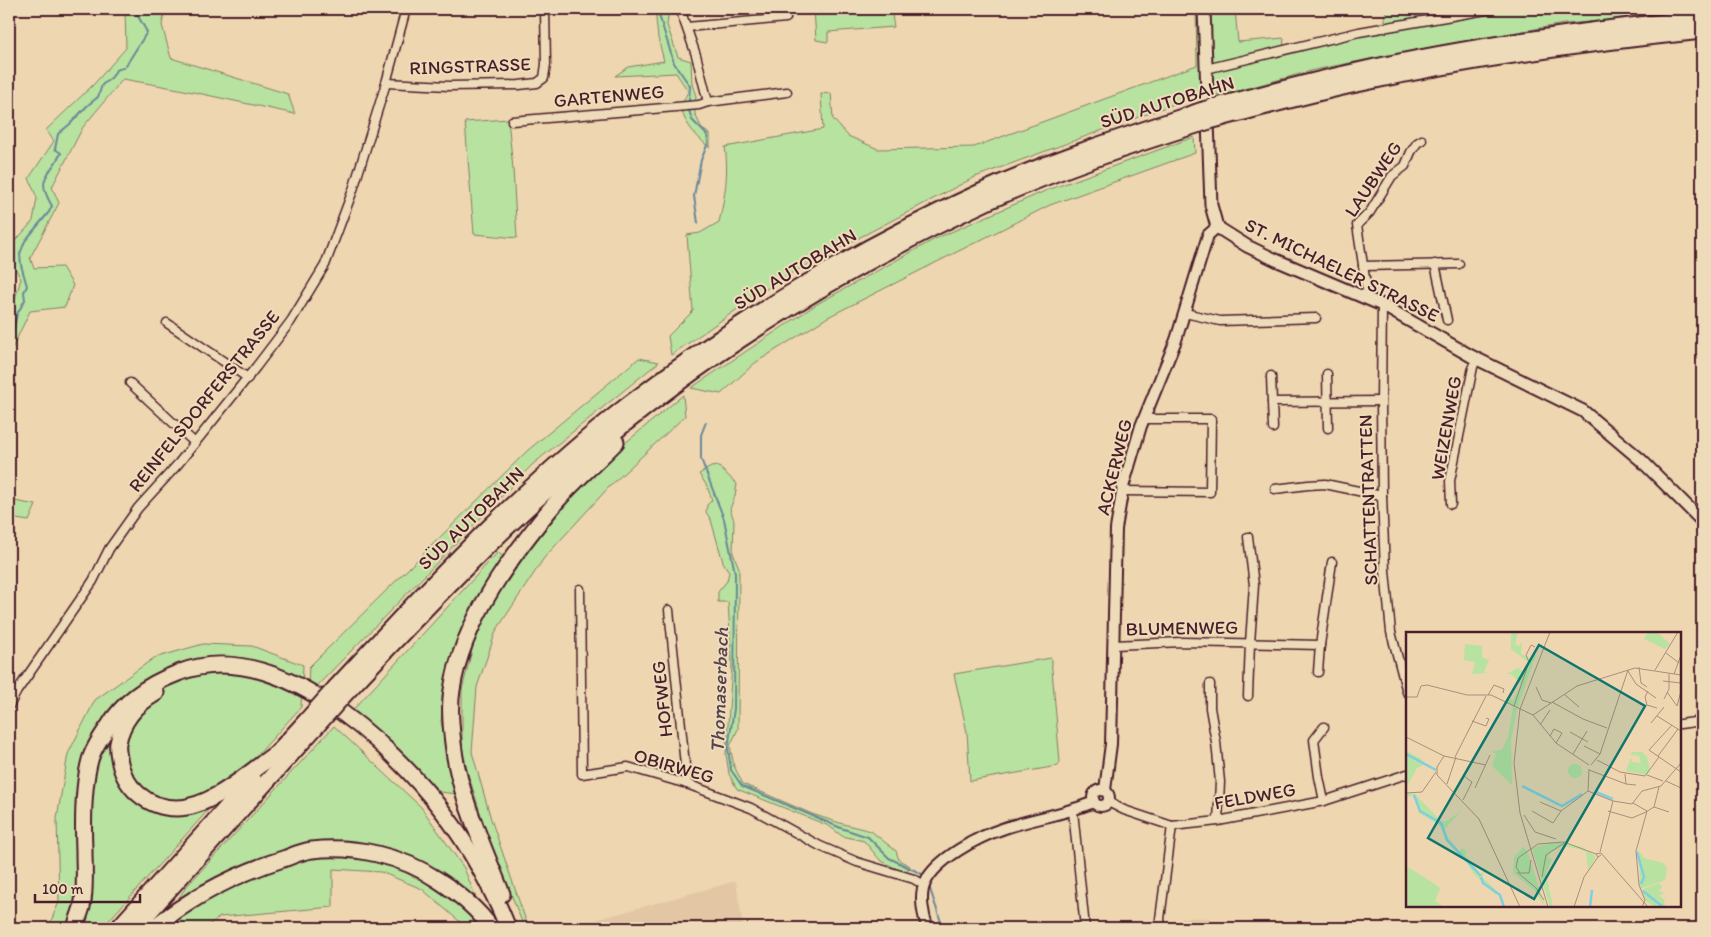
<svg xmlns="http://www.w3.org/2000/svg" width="1711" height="937" viewBox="0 0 1711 937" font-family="Itim,sans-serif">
  <rect width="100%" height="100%" fill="#eed6b1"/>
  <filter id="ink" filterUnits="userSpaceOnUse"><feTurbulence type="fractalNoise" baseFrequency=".02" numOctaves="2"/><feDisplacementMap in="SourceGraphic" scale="10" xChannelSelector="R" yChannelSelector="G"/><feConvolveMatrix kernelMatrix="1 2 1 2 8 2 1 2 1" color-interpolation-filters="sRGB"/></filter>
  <g filter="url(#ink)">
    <!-- built -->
    <g fill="#e3c7a4">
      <path d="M736,881L743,928H566Z"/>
      <path d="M1182,918H1210V928H1181Z"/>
    </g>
    <!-- green -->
    <g fill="#b8e29f" stroke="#818065">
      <path d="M125,9H165L162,25L171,58L288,94L295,114L179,89L123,79L83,127L52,187L59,203L30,258L34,268L62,267L73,285L65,307L30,311L9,355V318L21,279L11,261V246L33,221L37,198L29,178L54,141L46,130L94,84L126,48Z"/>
      <path d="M655,9H669L667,25L678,57L691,61L692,84L696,96L695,114L702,129L710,134V148C700,140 684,124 682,110C681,103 686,97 688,91L676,73L615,76L628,67L664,61L658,38Z"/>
      <path d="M814,9H891L894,27L828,32V42L816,40Z"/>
      <path d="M1196,9H1235L1238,42L1284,38L1283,51L1384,30L1386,9H1634L1629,16L1612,20L1564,24L1437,46L1314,70L1223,95L1201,94L975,177L784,277L671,355L668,336L693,311L687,235L700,233L719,222C725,197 729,172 725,147L823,129L821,94L831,93L833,119L848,136L878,149L974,147L1197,65Z"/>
      <path d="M508,119L513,169L517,238L474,234L465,122Z"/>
      <path d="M1194,137L1195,153L1050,205L828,317L755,363L721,394L691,388L817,304L935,239L1045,191Z"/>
      <path d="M639,358L659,362L533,464L316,687L308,683L309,667L527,451Z"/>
      <path d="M683,395L685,416L609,487L544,558L496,631L477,687L472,752L491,819L528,927L522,922L484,825L462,754V690L473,646L492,603L529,549L575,493L624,444Z"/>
      <path d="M718,466L737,484L735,496L730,509L734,520L733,553L739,568L738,729L730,746L734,766L743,784L812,814L843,824L871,831L896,851L899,860L910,866L906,872L897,869L880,860L864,841L842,836L829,826L737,789L729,774L726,754L732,665L728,602H718V592L727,581L729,572L723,562L711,520L706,512L707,505L712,500L707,486L699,474L711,467Z"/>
      <path d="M9,500L36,505L29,521L9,518Z"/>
      <path d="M498,552L504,558L469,613L448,664L441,721L457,794L440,792L386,737L352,711Z"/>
      <path d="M203,644L252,646L303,665L301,707L102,928H48L59,902L57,818L68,754L95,700L154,658Z"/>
      <path d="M1051,658L1060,762L1058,766L970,781L967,732L954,674Z"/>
      <path d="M334,726L421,807L464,868L488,928H467L422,889L381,872L333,869V907L220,917L204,928H158L187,886Z"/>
    </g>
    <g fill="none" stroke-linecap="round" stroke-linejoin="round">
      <!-- stream -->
      <g stroke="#6b8898" stroke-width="2">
        <path d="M659,9V15L674,63L690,86L689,102"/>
        <path d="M689,110L692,120L707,135L708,143L701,160L694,196L698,223"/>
        <path d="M9,343L12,338L17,314L25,300L24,292L27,286L21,265L20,254L25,241L49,212L52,206C35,177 49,177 61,153L55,149L58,134L70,124L88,105L98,97L102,85L112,77L116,70L125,67L147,32L134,9"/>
        <path d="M706,422L701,435V459L724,519L735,573L734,709L728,748L731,770L742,786L841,828L868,837L889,858L924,875"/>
        <path d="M929,886L943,928"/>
      </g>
      <defs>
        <g id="minor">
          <path d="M680,9L696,55L708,102"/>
          <path d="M687,27L786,18"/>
          <path d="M1206,69L1359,32L1492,9"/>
          <path d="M386,83L449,86L519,85L537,83L544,78L546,64L545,9"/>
          <path d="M512,121L699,105L708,102L787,92"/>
          <path d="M1435,264L1447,320"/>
          <path d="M1363,266L1459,264"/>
          <path d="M1368,298L1357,225L1370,212L1392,176L1405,166L1411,152L1417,143L1422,140"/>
          <path d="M1382,305L1381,401L1382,496L1385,571L1391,632L1407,692"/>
          <path d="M1185,313L1220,321L1316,318"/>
          <path d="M167,323L248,378"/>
          <path d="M1327,374L1328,428"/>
          <path d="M1271,376L1273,428"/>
          <path d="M130,383L195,443"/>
          <path d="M1272,402L1381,401"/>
          <path d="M1275,489L1308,485L1325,484L1382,496"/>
          <path d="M1123,491L1210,492L1211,419H1144"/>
          <path d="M1451,504L1450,481L1473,367L1476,359"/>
          <path d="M1248,537L1254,585L1250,643L1248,696"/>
          <path d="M580,589L582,774L628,767L687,784L751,808L820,846L857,862L914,879L924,885"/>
          <path d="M669,610L687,784"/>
          <path d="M1114,645L1182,642L1320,645"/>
          <path d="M1318,672L1320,645L1332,562"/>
          <path d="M1210,684V708L1216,742L1220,782L1218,821"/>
          <path d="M9,706L17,691L93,581L109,549L138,508L178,464L256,367L291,321L325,265L353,190L386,83L406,9"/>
          <path d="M1680,724L1702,721"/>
          <path d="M1324,727L1314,740L1319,777L1324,801"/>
          <path d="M1108,802L1124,810L1172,826L1218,821L1324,801L1407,774"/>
          <path d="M1073,811L1085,928"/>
          <path d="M1161,928L1160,919L1172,826"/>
        </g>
        <g id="tertiary">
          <circle cx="1101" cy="798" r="8"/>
          <path d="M1105,790L1111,744L1116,529L1123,487L1141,426L1176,340L1208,235L1217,227"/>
          <path d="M928,928C923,916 919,896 925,883C936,859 978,837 1002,829C1033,818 1063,815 1094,802"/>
        </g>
        <path id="secondary" d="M1204,9L1211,205L1217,227L1247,246L1276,260L1382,305L1471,356L1583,411L1641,460L1702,521"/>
        <g id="motorway">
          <path d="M1213,107C1260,95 1306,82 1353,72C1468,46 1586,30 1702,18"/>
          <path d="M1213,120C1261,108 1309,94 1357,84C1471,59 1586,43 1702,31"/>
          <path d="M336,687C428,587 521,488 629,404C739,319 859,247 987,189C1056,158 1128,135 1200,111"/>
          <path d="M156,693C137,704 122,721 118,743C117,748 118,753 119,758C123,787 147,808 177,808C211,808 248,773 275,754"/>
          <path d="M346,693C421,613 496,533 580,461C703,355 842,269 989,201C1057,170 1129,146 1200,124"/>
          <path d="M269,761L305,722"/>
          <path d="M502,894C484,847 458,793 453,743C451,727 449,707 452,690C462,621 513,553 557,501C575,480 597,462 616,442"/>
          <path d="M75,928C77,921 80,914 82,907C86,889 84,869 84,850C83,824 83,786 90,760C93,749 101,737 108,727C124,700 149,684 178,673C274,635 390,742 444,813C470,848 492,888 508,928"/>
          <path d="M118,928L253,778"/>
          <path d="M135,928L315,728"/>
          <path d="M153,928C193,896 237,873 286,858C294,855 303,851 312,850C355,845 402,856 438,880C458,893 477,908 491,928"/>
        </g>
      </defs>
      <!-- minor casing -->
      <use href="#minor" stroke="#4a1f2b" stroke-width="11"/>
      <!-- tertiary casing -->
      <use href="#tertiary" stroke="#4a1f2b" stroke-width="14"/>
      <!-- secondary casing -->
      <use href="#secondary" stroke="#4a1f2b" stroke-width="15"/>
      <!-- motorway casing -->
      <use href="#motorway" stroke="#4a1f2b" stroke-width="19"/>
      <!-- minor -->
      <use href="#minor" stroke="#eedbb9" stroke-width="8"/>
      <!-- tertiary -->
      <use href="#tertiary" stroke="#eedbb9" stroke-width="10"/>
      <!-- secondary -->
      <use href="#secondary" stroke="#eedbb9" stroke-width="11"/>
      <!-- motorway -->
      <use href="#motorway" stroke="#eedbb9" stroke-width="15"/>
      <defs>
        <g id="motorway-bridge">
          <path d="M1200,111L1213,107"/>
          <path d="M1200,124L1213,120"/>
          <path d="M305,722L336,687"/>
          <path d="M315,728L346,693"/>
        </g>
      </defs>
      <!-- motorway-bridge casing -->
      <use href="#motorway-bridge" stroke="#4a1f2b" stroke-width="19" stroke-linecap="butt"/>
      <!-- motorway-bridge -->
      <use href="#motorway-bridge" stroke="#eedbb9" stroke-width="15"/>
    </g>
  </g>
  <g text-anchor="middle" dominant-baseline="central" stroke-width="4" stroke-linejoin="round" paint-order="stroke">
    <!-- street labels -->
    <g font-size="19" fill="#4a1f2b" stroke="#eedbb9">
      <text transform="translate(470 66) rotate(-2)">RINGSTRASSE</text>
      <text transform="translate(609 96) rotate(-5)">GARTENWEG</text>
      <text transform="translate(1167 102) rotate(-17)">SÜD AUTOBAHN</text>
      <text transform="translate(1373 179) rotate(-56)">LAUBWEG</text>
      <text transform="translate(795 269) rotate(-31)">SÜD AUTOBAHN</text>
      <text transform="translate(1342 270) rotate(26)">ST. MICHAELER STRASSE</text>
      <text transform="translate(204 401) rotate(-51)">REINFELSDORFERSTRASSE</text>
      <text transform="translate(1446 428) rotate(-80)">WEIZENWEG</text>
      <text transform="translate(1114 467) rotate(-76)">ACKERWEG</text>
      <text transform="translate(1368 500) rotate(-92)">SCHATTENTRATTEN</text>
      <text transform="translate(471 518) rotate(-44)">SÜD AUTOBAHN</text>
      <text transform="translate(1182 628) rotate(-1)">BLUMENWEG</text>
      <text transform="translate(662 699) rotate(-96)">HOFWEG</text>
      <text transform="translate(674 766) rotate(16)">OBIRWEG</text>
      <text transform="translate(1255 796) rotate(-10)">FELDWEG</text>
    </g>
    <!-- water labels -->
    <g font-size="20" font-style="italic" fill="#55424f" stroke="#eedbb9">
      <text transform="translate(719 690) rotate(-88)">Thomaserbach</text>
    </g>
  </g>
  <!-- overview -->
  <g transform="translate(1406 632)">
    <rect width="275" height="275" fill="#eed6b1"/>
    <path d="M112,0L109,12L113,14L116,10L115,22L126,27L127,20L130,23L111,77L105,108L106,153L86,134L90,122L86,120L96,117L102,106L107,75L101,71L103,67L107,69L115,52L105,42H100L112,36L117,40L122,30L105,17V2ZM242,0H251L264,12L259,17L240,8L238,7ZM59,12L76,14V25L83,28L78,40L82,41L66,42L69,30L58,28ZM0,119L16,127L17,133L11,136L0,156ZM226,120H236L241,125L244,138L241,143L220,139L225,125L226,130L235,131L233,124L225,123ZM162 139a7 7 0 1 1 14 0a7 7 0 1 1-14 0ZM0,160L9,162L35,189L39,190L54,180L39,197L42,205L53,219L56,216L61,219L59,223L74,243L81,235L76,245L89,257L90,263L68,242L55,222L40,209L36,195L13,181L7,163L0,166ZM150,210L176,215L190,225L182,238L180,220L173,217L157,214L145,220L142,225L146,227L140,241L147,275H144L126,216ZM117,215L121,218L139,275L128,258L107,241L108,225ZM232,218L238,226L257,231L261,236L259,248L234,257L233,248L237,244L234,246ZM0,234L32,254L34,257L29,269L38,275H0ZM253,251L256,255L253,259L258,261L253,264L258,267L259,275H249L240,269L235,258Z" fill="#b8e29f"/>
    <path fill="none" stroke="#81cee0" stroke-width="2.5" d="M0,122L30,138M116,154L156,174L176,162M190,160L207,167M8,163L14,179L35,191L41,208L75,244M231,220L238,245L235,252M75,245L77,251L94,263L98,275M237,259L257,275M184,275L186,258"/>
    <path fill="none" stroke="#ac8d7b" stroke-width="1" d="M260,21L273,31M233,35L235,51L241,55M249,38L272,0M222,39L230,52L250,66M268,42L275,23M257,49L275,51M130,55L136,68L145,71M242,59L239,65L241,73L251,76M261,60L271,74L275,59M82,63L88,53L98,57L97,61M159,63L173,75M0,65H11L15,54L21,53L61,63H85L127,83L171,54L229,36L275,43M258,67L263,57V42M146,70L177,87L201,96M108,74L123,30L120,23L125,13L129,15M127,83L150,111L183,133M251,84L275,99M66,89L80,94L83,87L80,86M245,91L258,75M134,93L144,78M164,100L182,110M144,104L148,97L156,101L150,111M0,105L38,124L80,133M178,114L194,122M167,122L181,99M38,124L31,135V143L73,187L114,275M252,124L272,97M49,125L80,64M253,125L243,118L266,93M191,128L214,140L239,144L253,125L275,140M185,133L194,122L222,38M183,138L220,152M219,142L220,152L230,153M241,143L257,149M260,149L275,156M41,152L50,125M69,156L84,123M182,159L207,169M182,159L183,137M49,160L58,144L66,150L57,168M0,161L16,160L30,140M134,170L155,179M227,171L241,179M248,175L263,180M126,179L147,191L155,179L182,159M202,179L226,186L240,180L248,175L253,155M118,183L129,200L150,207M194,220L207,169L226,172L236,159L255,154L275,131M195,223L192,225L190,222L195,221L242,275M125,228L123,241H114L110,235L112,226L132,212L158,210L190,222M111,240L130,256L138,268M136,245L140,223L158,211M142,275L114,181L108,131L114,77L144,0M168,275L178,245L192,225M236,275L239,268L233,253L230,219L241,179"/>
    <path fill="#0f766e" fill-opacity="0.15" stroke="#0f766e" stroke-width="2.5" d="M133,13L239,74L128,267L22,206Z"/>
    <rect width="275" height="275" fill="none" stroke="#4a1f2b" stroke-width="2.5"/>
  </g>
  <!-- margin -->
  <rect width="1711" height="937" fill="none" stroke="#eedbb9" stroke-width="30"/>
  <rect x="15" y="15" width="1681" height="907" fill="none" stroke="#4a1f2b" stroke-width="2" filter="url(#ink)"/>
  <!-- scale -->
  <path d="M35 894v8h105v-8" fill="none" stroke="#4a1f2b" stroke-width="2.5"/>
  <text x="42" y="894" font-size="15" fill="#4a1f2b" stroke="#eedbb9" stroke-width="4" paint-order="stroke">100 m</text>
</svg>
